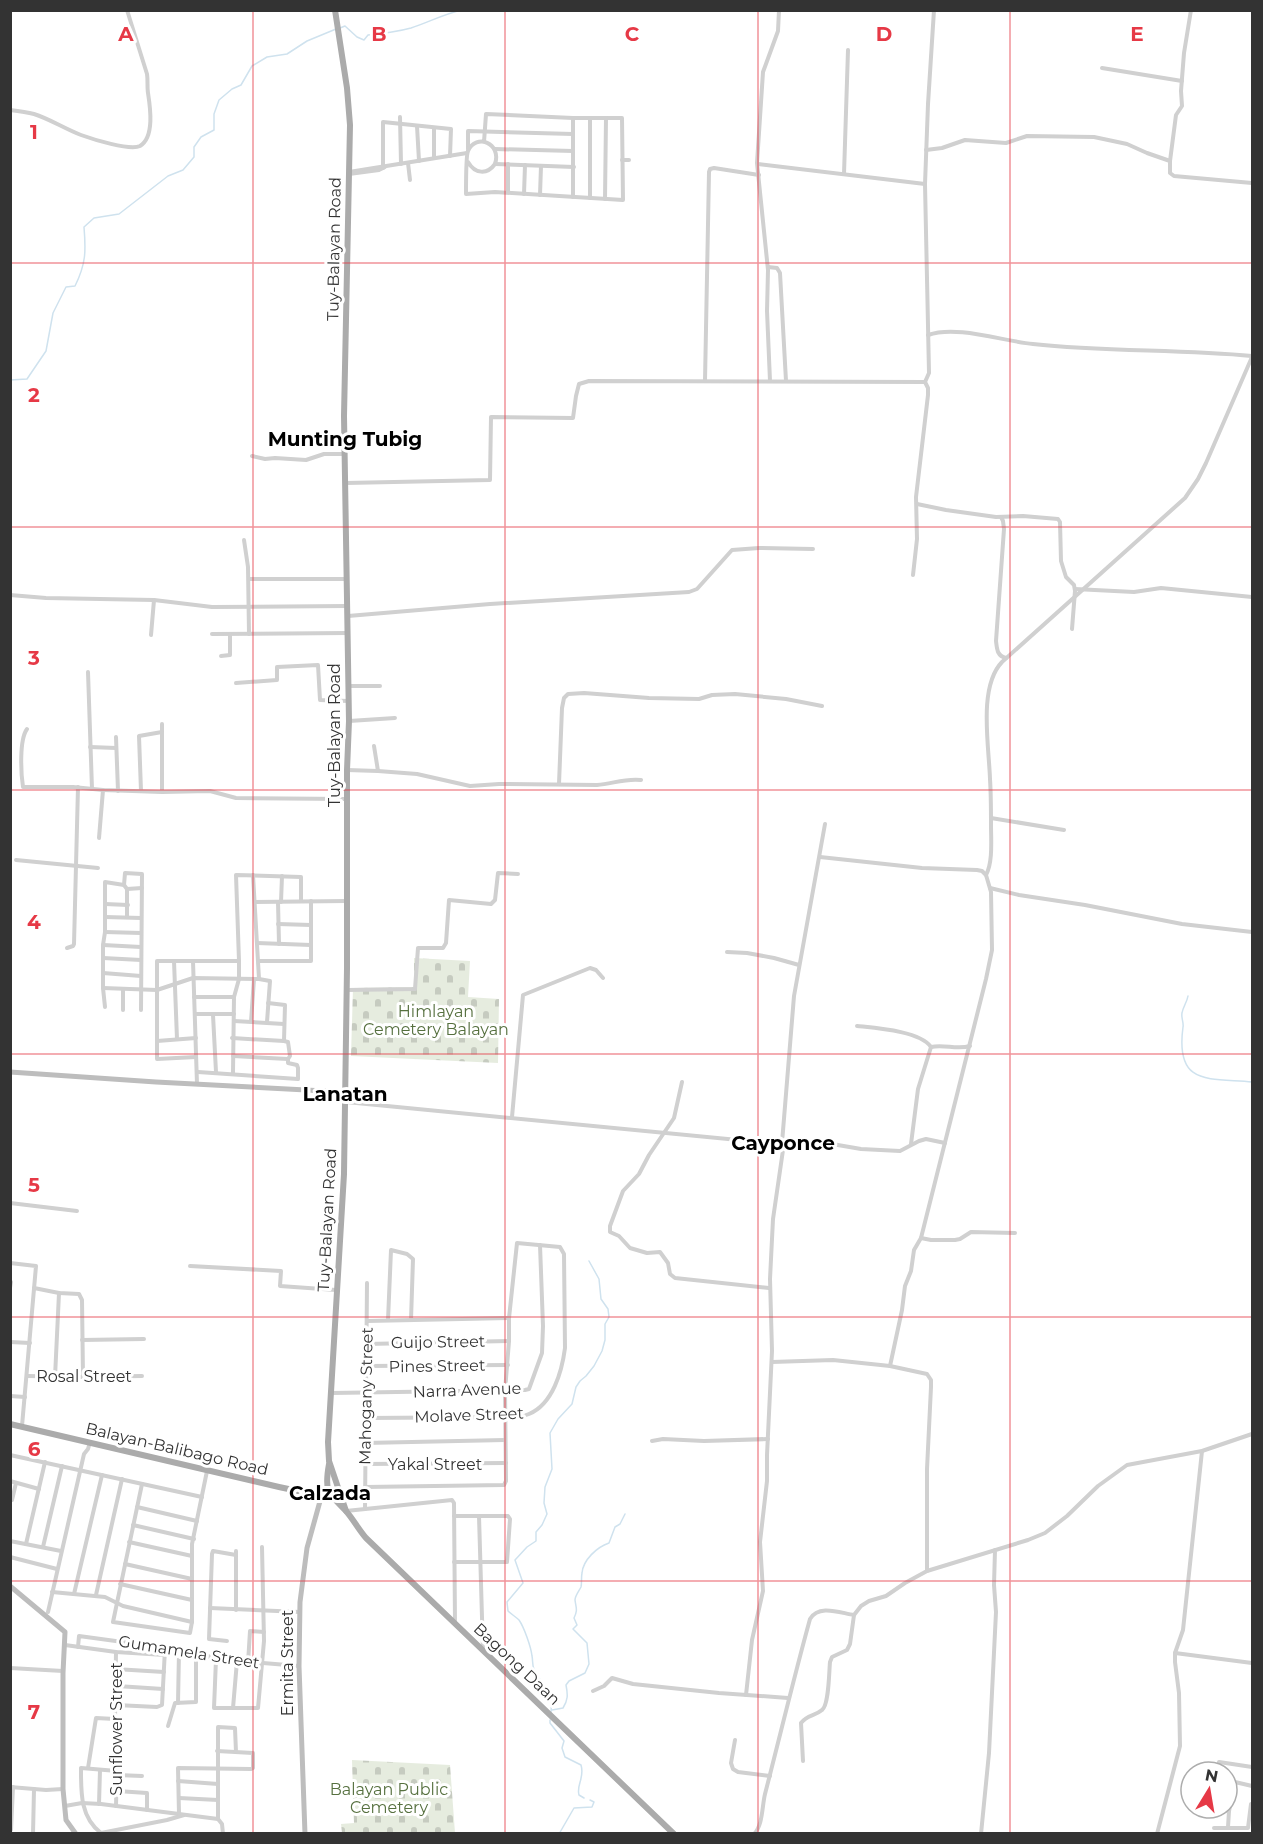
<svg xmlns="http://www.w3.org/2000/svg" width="1263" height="1844" viewBox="0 0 1263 1844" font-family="Montserrat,sans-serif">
  <defs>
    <pattern id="cemetery-stones" width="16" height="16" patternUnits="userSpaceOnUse" patternTransform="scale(1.5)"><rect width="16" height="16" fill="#e6ecdf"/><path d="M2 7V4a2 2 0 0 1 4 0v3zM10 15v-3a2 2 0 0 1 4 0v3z" fill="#c6cbc0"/></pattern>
  </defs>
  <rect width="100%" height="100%" fill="#fff"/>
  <!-- cemetery -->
  <g fill="url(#cemetery-stones)">
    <path d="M414,958L470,961L468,997L499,999L498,1063L351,1056L353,988L414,987Z"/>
    <path d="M352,1760L450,1765L455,1833H342L341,1824L354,1823Z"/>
  </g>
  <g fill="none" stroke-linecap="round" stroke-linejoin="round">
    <!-- stream -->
    <g stroke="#cfe2ee" stroke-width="1.5">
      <path d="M340,28L345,26L357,37L364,40L368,35C379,34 400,31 411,28C429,22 444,14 462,10"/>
      <path d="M10,380L27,379L46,351L53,313L66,287L75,286C86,264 86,251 84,227L94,218L119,214L168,176L183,170L194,157V147L201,137L214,130V114L219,100L232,89L241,85L252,66L267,57L287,54L307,41L336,29"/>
      <path d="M1188,996C1187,1002 1183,1007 1182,1013C1181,1018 1184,1023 1183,1027C1175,1086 1208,1078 1252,1082"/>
      <path d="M552,1710L563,1708C568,1700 568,1695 566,1685L569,1681L585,1673L589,1664L587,1643L573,1629L577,1625L574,1618C578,1610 576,1608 575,1600C575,1596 579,1591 581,1587C582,1583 581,1578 582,1573C583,1560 597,1547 609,1543L615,1527L620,1524L625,1514"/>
      <path d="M551,1712C553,1692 542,1686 534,1669C532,1665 533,1660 532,1656C531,1647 524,1627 519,1620C516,1617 511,1614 508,1611L507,1602L523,1583L515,1560L527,1547L536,1541V1532L542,1525L547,1514L544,1503L545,1487L552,1469L550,1433L558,1419L572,1404L576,1387L580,1381L586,1376L594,1366L602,1351L605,1340V1324L609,1317L608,1309L601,1299L599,1279L589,1261"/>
      <path d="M550,1720V1723L564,1741L562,1748L565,1757L581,1765C585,1778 576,1785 579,1795L584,1798"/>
      <path d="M559,1834L574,1808L592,1807L594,1802L590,1800"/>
    </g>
    <!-- street -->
    <g stroke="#d0d0d0" stroke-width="4">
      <path d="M1102,68L1182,81"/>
      <path d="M10,110C18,111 26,112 34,114C50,119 65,129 81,135C92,139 130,151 140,146C155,137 150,106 148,93C147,87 148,80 147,74L127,10"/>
      <path d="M400,117L401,164"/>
      <path d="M417,126L419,161"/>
      <path d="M434,128V158"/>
      <path d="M468,149V131L573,134"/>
      <path d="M495,149L573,151"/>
      <path d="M926,150L942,148L965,140L1006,143L1027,136L1094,137L1127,144L1147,153L1170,161V173L1174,176L1252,183"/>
      <path d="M622,160H629"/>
      <path d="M1170,161L1176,115L1182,106L1181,91L1184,53L1191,10"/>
      <path d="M468,162C475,174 487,175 495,164C502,143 476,133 468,151C466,155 466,187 466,194L495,192L623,200L622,118H573L486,114L484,142"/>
      <path d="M408,163L410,180"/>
      <path d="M495,164L574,167"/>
      <path d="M758,164L925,184"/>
      <path d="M383,168V122L451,129L450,156"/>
      <path d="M349,172L467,153"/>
      <path d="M349,174L379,170L385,167"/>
      <path d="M844,174L848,50"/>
      <path d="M508,192V164"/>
      <path d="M524,194L525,165"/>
      <path d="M540,195L541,166"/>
      <path d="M573,197V118"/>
      <path d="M590,198V118"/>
      <path d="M605,199L606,118"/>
      <path d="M768,267L777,268L780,273L786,381"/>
      <path d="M928,335C957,325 1002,341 1033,344C1106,352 1179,349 1252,356"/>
      <path d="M705,381L709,172L710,169L714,168L759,175"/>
      <path d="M770,381L767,311L768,270L757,163L763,72L778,31L779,10"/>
      <path d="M252,456L265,459L275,458L306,460L324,454H345"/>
      <path d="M346,483L490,480L491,417L573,418L576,396L579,384L589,381L925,382L929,373L925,184L928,104L934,10"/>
      <path d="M917,504L946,510L996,517L1023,516L1058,519L1060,522L1061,561L1066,577L1074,585L1075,591L1072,629"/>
      <path d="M1001,517L1003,521L1004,529L996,641C997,649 997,656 1006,658"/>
      <path d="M244,540L248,567L249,634"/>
      <path d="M913,575L917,539L916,497L928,395V388L925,382"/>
      <path d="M249,579H347"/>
      <path d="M1075,589L1134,592L1161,588L1252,597"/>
      <path d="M10,595L46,598L154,600L212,607L347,606"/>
      <path d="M348,616L490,604L689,592L697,589L732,550L759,548L813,549"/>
      <path d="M212,634L348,633"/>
      <path d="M151,635L154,600"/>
      <path d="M221,656L230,655V634"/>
      <path d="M88,672L92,789"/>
      <path d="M236,683L277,680V667L318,665L320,700L348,701"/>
      <path d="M349,686H380"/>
      <path d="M349,721L395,718"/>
      <path d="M162,724V792"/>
      <path d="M27,729C19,740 21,774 23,787H73L103,790L162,792L210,791L236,798L347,799"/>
      <path d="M116,737L118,791"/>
      <path d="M374,746L378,771"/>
      <path d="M90,747L116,748"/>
      <path d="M347,770L378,771L417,774L470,786L499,784L597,785C612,784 625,778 641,780"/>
      <path d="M559,784L562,708L564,698L568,694L584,693L649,698L699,699L712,695L735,694L786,699L822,706"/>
      <path d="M141,791L139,736L162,732"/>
      <path d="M991,818L1064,830"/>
      <path d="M99,838L103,790"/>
      <path d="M820,857L922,868L977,870L982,871L986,875L991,892L992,950L986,979L921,1238L914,1250L911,1271L905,1286L902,1310L890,1366"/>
      <path d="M16,860L98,868"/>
      <path d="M986,875C993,862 991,840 991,825C991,810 991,794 990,779C989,746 978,687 1002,662L1185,498L1198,479L1206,463L1252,357"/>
      <path d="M990,888L1019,895L1085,905L1182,924L1252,932"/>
      <path d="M127,889L142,888"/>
      <path d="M255,902L347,901"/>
      <path d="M278,902L279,944"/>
      <path d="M281,902L282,876"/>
      <path d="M105,904L128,905"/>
      <path d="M105,917L141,918"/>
      <path d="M127,917V889L124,885L125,873L142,874L141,1010"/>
      <path d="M278,924L311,925"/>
      <path d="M105,932L141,933"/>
      <path d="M257,943L311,945"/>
      <path d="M103,945L141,947"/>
      <path d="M67,948L73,946L74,944L78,787"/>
      <path d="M727,952L747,953L774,958L799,965"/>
      <path d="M103,958L141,960"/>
      <path d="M174,961L177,1039"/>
      <path d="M193,961L197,1084"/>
      <path d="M258,961H311V901"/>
      <path d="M103,973L141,976"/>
      <path d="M259,979L270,981L267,1022"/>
      <path d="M103,988L157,990L193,978L259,979L253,875"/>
      <path d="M347,990L415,989L418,948H443L446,943L449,900L491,904L495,900L498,873L518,874"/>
      <path d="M194,997H234"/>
      <path d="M268,1003L285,1005L284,1041"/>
      <path d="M105,1007L103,988V945L105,932V882L124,885"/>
      <path d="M123,1010V990"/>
      <path d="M195,1014H234"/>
      <path d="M213,1015L216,1072"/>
      <path d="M234,1021L284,1024"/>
      <path d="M251,1022L254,979"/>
      <path d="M857,1026C875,1028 920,1031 931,1047L918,1089L911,1144"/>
      <path d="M232,1038L284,1041L288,1042L290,1056L288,1059L233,1056"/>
      <path d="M157,1041L196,1038"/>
      <path d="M931,1047C944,1044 957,1050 970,1046"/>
      <path d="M196,1057L157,1059V961H239"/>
      <path d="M198,1072L298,1079V1068L297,1065L288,1063V1059"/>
      <path d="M233,1073L234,997L239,979V961L236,875L301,877V901"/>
      <path d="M682,1082L674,1118L649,1155L639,1174L623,1191L610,1226V1232L619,1236L630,1248L647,1253L660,1252L668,1263L670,1274L675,1278L769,1288"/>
      <path d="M346,1102L769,1143L832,1144L861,1149L900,1151L919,1141L926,1139L945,1143"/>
      <path d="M512,1117L523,995L590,968L596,970L603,978"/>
      <path d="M10,1203L77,1211"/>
      <path d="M921,1238L931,1240H955L960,1239L971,1232L1015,1233"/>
      <path d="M10,1263L36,1266L22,1426"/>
      <path d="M190,1266L281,1271L280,1286L336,1290"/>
      <path d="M10,1288L11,1282"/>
      <path d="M34,1288L59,1293L79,1294L82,1300L83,1377"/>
      <path d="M388,1320L391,1250L407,1254L413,1259L411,1320"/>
      <path d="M367,1321L509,1318"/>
      <path d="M82,1340L144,1339"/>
      <path d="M10,1342L30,1343"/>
      <path d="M366,1344L509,1341"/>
      <path d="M772,1362L833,1360L890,1366L927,1374L931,1380V1387L927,1469V1571"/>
      <path d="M366,1366L508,1365"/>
      <path d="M27,1376L83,1377L142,1376"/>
      <path d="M55,1377L59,1293"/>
      <path d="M332,1393L525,1390L529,1389L542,1353L543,1326L540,1245"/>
      <path d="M10,1396L25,1397"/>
      <path d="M652,1441L663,1439L704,1441L768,1439"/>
      <path d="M365,1443L505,1440"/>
      <path d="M10,1455L202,1497"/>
      <path d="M365,1464L506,1463"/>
      <path d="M10,1481L39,1489"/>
      <path d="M142,1484L113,1622L190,1633L192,1622V1544L207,1471"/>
      <path d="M365,1487L504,1485L506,1481L505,1391L509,1341V1318L517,1243L560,1247L564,1254L565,1348C562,1371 553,1404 529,1414C522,1417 513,1417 505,1417L366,1418"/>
      <path d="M12,1500L16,1483"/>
      <path d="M137,1507L197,1521"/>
      <path d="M365,1509L367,1283"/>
      <path d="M346,1511L452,1500L454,1503L455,1623"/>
      <path d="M454,1516H508L510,1519L507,1562H454"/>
      <path d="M479,1516L483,1651"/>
      <path d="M133,1525L194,1539"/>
      <path d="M10,1541L61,1551"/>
      <path d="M129,1542L192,1556"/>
      <path d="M26,1544L45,1462"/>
      <path d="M43,1547L62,1466"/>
      <path d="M10,1557L57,1569"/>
      <path d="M125,1564L192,1579"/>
      <path d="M120,1584L192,1600"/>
      <path d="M52,1592L105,1597L123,1606L192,1622"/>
      <path d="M74,1594L102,1475"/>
      <path d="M96,1595L122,1479"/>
      <path d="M210,1608L300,1612"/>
      <path d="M236,1610V1551"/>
      <path d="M48,1612L84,1454L88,1449L90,1442"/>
      <path d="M227,1641L209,1639L212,1554L213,1551L236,1555"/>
      <path d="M65,1645L116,1652L165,1655"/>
      <path d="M78,1647L79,1636L196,1652L216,1659L299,1666"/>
      <path d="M116,1652L115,1719L118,1725L116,1806"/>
      <path d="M1175,1653L1252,1663"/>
      <path d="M216,1659L214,1708H258L264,1641L262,1547"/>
      <path d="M248,1663L250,1631L264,1632"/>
      <path d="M10,1668L63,1671"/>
      <path d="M115,1669L164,1672"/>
      <path d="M117,1686L163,1689"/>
      <path d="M593,1691L604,1686L612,1678L633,1684L719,1693L788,1698"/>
      <path d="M746,1695L752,1640L763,1591L760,1542L767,1481V1455L772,1351L770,1279L773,1219L783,1150L782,1143L794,996L825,824"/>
      <path d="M178,1703L179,1651"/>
      <path d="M116,1705L157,1707L162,1705L165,1649"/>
      <path d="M233,1708L237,1661"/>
      <path d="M168,1726L175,1703L196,1702V1652"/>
      <path d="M735,1740L731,1763L733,1769L738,1772L770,1776"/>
      <path d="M803,1761L801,1723C807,1715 815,1716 822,1710C829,1705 829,1672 830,1662L832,1657L847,1650L850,1644L854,1615L861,1606L869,1601L886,1596L905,1583L927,1571L1028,1540L1045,1533L1067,1516L1098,1486L1127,1465L1202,1451L1252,1434"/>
      <path d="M88,1768L96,1718L115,1719"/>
      <path d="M117,1771L81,1768C81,1792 80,1817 101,1833L167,1820L184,1815"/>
      <path d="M1218,1772L1219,1762L1252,1767"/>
      <path d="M117,1775L142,1776"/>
      <path d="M178,1781L218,1784"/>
      <path d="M10,1787L46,1790L63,1789"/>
      <path d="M117,1791L147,1793V1810"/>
      <path d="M179,1798L218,1800"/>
      <path d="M99,1804L100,1770"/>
      <path d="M65,1806L82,1803L101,1804L218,1819L222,1824L223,1834"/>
      <path d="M1212,1808V1810L1229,1811"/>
      <path d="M179,1814L178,1768L251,1769L253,1768V1753L217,1751"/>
      <path d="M218,1819V1727L235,1728L236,1752"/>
      <path d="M1228,1827L1229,1811L1235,1782L1252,1786"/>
      <path d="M1214,1828H1248L1251,1804H1252"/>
      <path d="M11,1830L13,1787"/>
      <path d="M33,1834L34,1789"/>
      <path d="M754,1834C763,1825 762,1806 765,1794C780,1736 794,1677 810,1619C819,1604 840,1613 854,1615"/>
      <path d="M981,1834L989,1753L996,1612L994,1585L995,1550"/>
      <path d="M1157,1834L1180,1746L1179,1693L1175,1662V1653L1183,1630L1202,1451"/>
    </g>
    <!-- secondary -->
    <g stroke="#bdbdbd" stroke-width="5">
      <path d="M10,1072L156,1082L344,1092"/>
      <path d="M10,1586L65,1632L63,1673V1789L66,1820L76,1834"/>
      <path d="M305,1834L299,1666L300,1602L307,1548L322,1494"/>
    </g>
    <!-- primary -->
    <g stroke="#ababab" stroke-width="6">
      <path d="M335,10L347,88L350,125L344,416L349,721L347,770V968L344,1174L328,1442L329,1461L346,1511"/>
      <path d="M10,1424L279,1487L312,1494L332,1493"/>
      <path d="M329,1464C324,1492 328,1492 346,1511C353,1519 359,1530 366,1538L674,1834"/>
    </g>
  </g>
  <!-- grid -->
  <path fill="none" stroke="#e63946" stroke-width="1.5" stroke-opacity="0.55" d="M253,10V1834M505,10V1834M758,10V1834M1010,10V1834M10,263H1252M10,527H1252M10,790H1252M10,1054H1252M10,1317H1252M10,1581H1252"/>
  <g text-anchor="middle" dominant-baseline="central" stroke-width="6" stroke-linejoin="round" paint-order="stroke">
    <!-- street labels -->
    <g font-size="16" fill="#333" stroke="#fff">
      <text transform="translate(334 249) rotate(-89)">Tuy-Balayan Road</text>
      <text transform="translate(334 735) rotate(-90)">Tuy-Balayan Road</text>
      <text transform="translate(327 1220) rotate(-87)">Tuy-Balayan Road</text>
      <text transform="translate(438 1342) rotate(-1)">Guijo Street</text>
      <text transform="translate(437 1366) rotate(-1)">Pines Street</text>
      <text x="84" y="1376">Rosal Street</text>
      <text transform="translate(467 1390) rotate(-2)">Narra Avenue</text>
      <text transform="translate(366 1396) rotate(-89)">Mahogany Street</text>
      <text transform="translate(469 1415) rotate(-2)">Molave Street</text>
      <text transform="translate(177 1449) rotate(13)">Balayan-Balibago Road</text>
      <text x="435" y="1464">Yakal Street</text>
      <text transform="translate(189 1652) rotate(9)">Gumamela Street</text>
      <text transform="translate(287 1663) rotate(-90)">Ermita Street</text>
      <text transform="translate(517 1664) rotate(43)">Bagong Daan</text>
      <text transform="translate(116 1729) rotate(-90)">Sunflower Street</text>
    </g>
    <!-- park labels -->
    <g font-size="16" fill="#56703f" stroke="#fff">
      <text x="436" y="1011">Himlayan<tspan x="436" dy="18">Cemetery Balayan</tspan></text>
      <text x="389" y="1789">Balayan Public<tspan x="389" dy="18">Cemetery</tspan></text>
    </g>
    <!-- quarter labels -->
    <g font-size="20" font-weight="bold" fill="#000" stroke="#fff">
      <text x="345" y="439">Munting Tubig</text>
      <text x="345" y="1094">Lanatan</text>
      <text x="783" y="1143">Cayponce</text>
      <text x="330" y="1493">Calzada</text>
    </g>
  </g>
  <g font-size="20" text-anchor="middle" font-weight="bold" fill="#e63946" stroke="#fff" stroke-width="6" stroke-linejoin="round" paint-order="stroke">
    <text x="126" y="41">A</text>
    <text x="379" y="41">B</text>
    <text x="632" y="41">C</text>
    <text x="884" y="41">D</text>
    <text x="1137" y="41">E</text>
    <text x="34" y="139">1</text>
    <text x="34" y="402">2</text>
    <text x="34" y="665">3</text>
    <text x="34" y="929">4</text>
    <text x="34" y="1192">5</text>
    <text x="34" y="1456">6</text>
    <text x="34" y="1719">7</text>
  </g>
  <!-- border -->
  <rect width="1263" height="1844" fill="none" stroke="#333333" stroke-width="24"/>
  <!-- north arrow -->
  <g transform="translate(1209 1790) rotate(11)"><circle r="28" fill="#ffffff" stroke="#adadad" stroke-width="1.5"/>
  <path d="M0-4.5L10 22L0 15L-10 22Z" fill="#e63946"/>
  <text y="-9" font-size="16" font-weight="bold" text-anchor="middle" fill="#333333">N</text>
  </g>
</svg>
